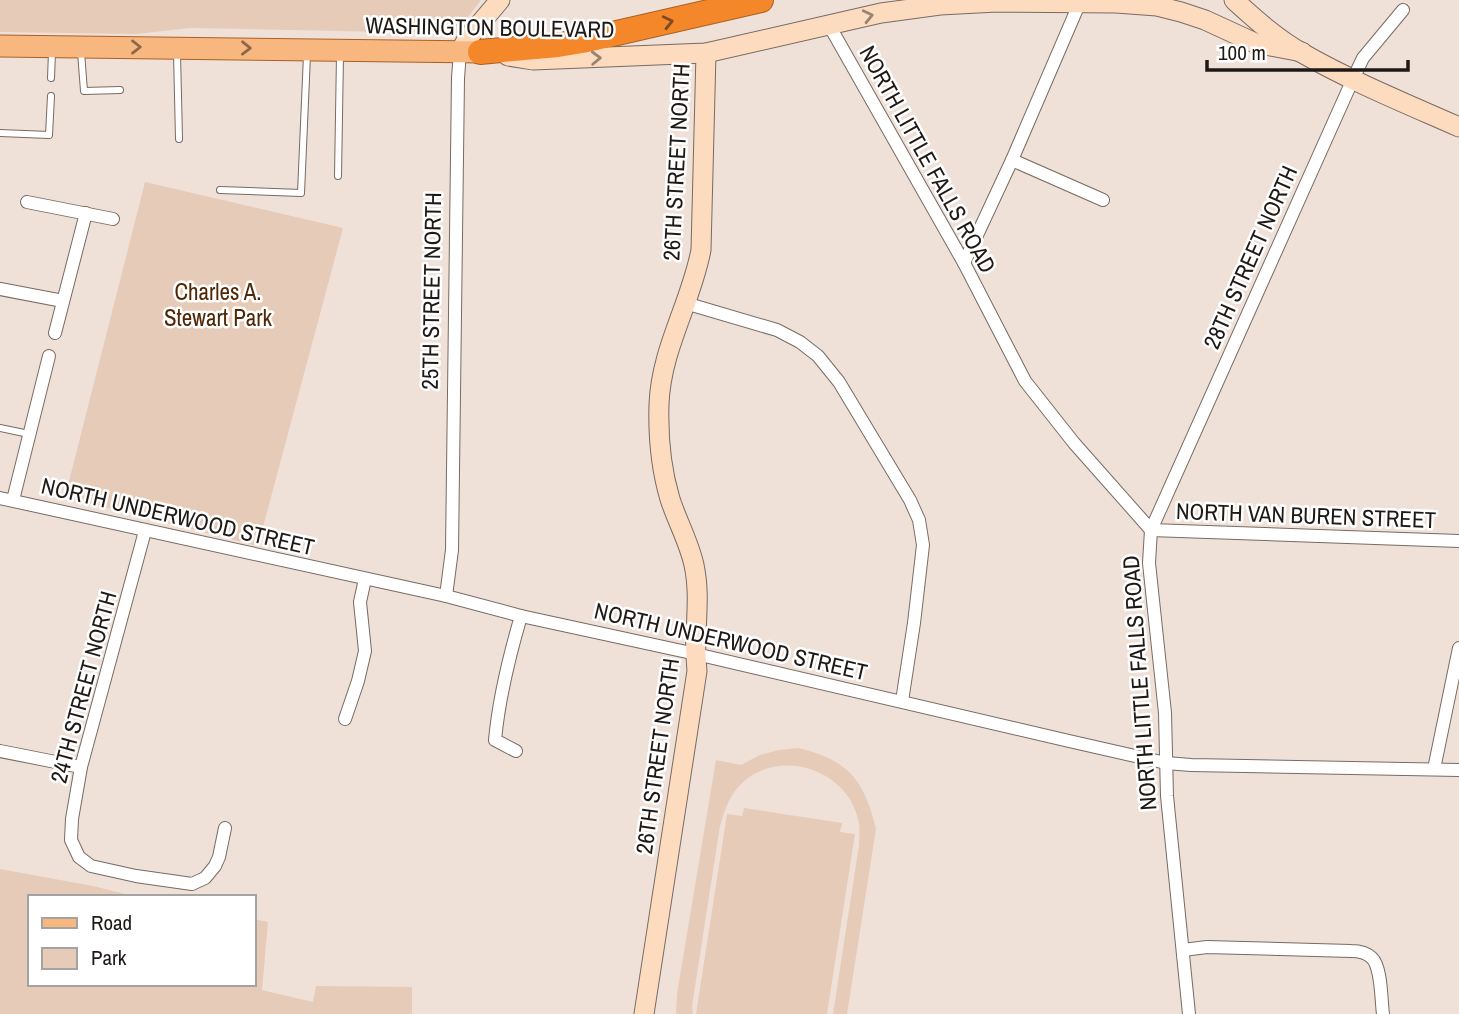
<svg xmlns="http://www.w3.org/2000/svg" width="1459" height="1014" viewBox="0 0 1459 1014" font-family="'Archivo Narrow',sans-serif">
  <rect width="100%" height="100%" fill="#efe1d8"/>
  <!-- green -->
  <g fill="#e7cbb9">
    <path d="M0,0H481L468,17L453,29L435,33L190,28L136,34L0,32Z"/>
    <path d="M145,182L343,228L258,546L65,497Z"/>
    <path d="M798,748C848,760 864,779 876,829L847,1014H833L859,845C859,839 860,830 859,824C850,766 770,744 735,791C727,802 724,813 720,826L692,1006L693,1014H676L677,994L716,760L741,765L760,755L779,750Z"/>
    <path d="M744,808L842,823L840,832L855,834L827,1014H696L727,814L742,816Z"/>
    <path d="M0,869L93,886L137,897H30V984H254V919L268,922L262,990L313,1002L316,986L412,987V1014H0Z"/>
  </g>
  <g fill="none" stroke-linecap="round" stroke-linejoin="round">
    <defs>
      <g id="lane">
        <path d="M81,52L84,91L120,90"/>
        <path d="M177,53L179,139"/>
        <path d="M51,78L52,52"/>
        <path d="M0,133L49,135L51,96"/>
        <path d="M338,176L340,55"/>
        <path d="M220,190L301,193L307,55"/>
        <path d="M0,428L29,434"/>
      </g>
      <g id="street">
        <path d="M829,25L964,263L1025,381L1074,443L1151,530"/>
        <path d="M1012,160L1103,200"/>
        <path d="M27,202L113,219"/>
        <path d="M964,263L1012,160L1080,2"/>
        <path d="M0,289L63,301"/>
        <path d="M685,303L777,330L800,342L818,356L839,382L910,500L919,520L923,545L914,623L902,701"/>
        <path d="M55,333L86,213"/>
        <path d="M0,498L446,596L521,616L696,654L1069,741L1166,763L1191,765L1459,770"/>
        <path d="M13,500L49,356"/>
        <path d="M1151,530L1459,541"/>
        <path d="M145,531L81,767L72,819L71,840L79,857L91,866L136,876L192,884L205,878L215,866L219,857L225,828"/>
        <path d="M446,596L452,550L458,78L460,52"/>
        <path d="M345,719L358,681L365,651L360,602L365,579"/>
        <path d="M0,751L81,767"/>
        <path d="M516,751L495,740C499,697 509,657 521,616"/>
        <path d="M1434,769L1459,648"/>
        <path d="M1183,950L1207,947L1351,951C1359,951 1367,953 1372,958C1382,968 1381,1001 1383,1014"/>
        <path d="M1189,1014L1167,796L1165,713L1149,563L1151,530L1353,79L1363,58L1403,10"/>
      </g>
      <g id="secondary">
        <path d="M1234,0C1255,19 1277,39 1302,53C1353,82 1407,104 1459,127"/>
        <path d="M460,52L467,39L500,0"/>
        <path d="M508,56L533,60L706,53L881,13L940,5L997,2L1116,3L1157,6L1181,12L1205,20L1255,43L1302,52"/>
        <path d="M644,1014L697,671C696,659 695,646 696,634C697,610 699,588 694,565C689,542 677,521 670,499C661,469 658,436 659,404C661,349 691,303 701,250L706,53"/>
      </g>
      <path id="primary" d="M0,46L480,52"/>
      <path id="highway" d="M480,52L558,45L582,41L761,0"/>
    </defs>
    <!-- lane casing -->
    <use href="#lane" stroke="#776b63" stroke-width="8"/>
    <!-- street casing -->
    <use href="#street" stroke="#776b63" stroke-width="14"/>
    <!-- secondary casing -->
    <use href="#secondary" stroke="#776b63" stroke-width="21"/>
    <!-- primary casing -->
    <use href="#primary" stroke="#aa6024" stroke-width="23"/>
    <!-- highway casing -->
    <use href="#highway" stroke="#aa6024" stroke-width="26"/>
    <!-- lane -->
    <use href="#lane" stroke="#fff" stroke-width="6"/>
    <!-- street -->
    <use href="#street" stroke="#fff" stroke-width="12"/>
    <!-- secondary -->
    <use href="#secondary" stroke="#fcdbbf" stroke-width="19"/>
    <!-- primary -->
    <use href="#primary" stroke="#f9b780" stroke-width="21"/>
    <!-- highway -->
    <use href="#highway" stroke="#f5872b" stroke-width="24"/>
  </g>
  <!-- one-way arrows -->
  <defs><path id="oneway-chevron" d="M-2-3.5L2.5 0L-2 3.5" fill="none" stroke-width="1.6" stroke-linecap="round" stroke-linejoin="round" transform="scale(1.75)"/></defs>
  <g stroke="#988473">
    <use href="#oneway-chevron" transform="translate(868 16) rotate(-13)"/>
    <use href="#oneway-chevron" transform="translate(596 58) rotate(-2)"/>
  </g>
  <use stroke="#7f4a1f" href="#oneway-chevron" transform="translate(668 22) rotate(-13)"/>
  <g stroke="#8c684b">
    <use href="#oneway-chevron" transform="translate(136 47)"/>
    <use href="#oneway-chevron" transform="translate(246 48) rotate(1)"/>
  </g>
  <g text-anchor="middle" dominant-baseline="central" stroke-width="5" stroke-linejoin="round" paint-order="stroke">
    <!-- street labels -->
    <g font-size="23" fill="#1e1916" stroke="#fff">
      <text transform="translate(490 27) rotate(1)">WASHINGTON BOULEVARD</text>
      <text transform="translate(928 159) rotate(61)">NORTH LITTLE FALLS ROAD</text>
      <text transform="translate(676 162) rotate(-87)">26TH STREET NORTH</text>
      <text transform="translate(1250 257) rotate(-66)">28TH STREET NORTH</text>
      <text transform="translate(431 291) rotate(-89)">25TH STREET NORTH</text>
      <text transform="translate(1306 515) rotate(2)">NORTH VAN BUREN STREET</text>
      <text transform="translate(178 516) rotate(13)">NORTH UNDERWOOD STREET</text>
      <text transform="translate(731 641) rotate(13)">NORTH UNDERWOOD STREET</text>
      <text transform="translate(1139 683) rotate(-94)">NORTH LITTLE FALLS ROAD</text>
      <text transform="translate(83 687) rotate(-75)">24TH STREET NORTH</text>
      <text transform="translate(657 756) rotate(-82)">26TH STREET NORTH</text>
    </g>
    <!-- park labels -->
    <g font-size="23" fill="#502704" stroke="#fff">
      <text x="218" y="291">Charles A.<tspan x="218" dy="26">Stewart Park</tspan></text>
    </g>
  </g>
  <!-- legend -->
  <rect x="28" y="895" width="228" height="91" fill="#ffffff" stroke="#a5a3a2" stroke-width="2"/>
  <rect x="42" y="918" width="35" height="10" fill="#f9b780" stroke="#a5a3a2" stroke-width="2"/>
  <text x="91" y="930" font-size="21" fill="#1e1916">Road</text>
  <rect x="42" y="948" width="35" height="21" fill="#e7cbb9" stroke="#a5a3a2" stroke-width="2"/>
  <text x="91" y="965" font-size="21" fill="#1e1916">Park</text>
  <!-- scale -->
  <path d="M1207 60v10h201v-10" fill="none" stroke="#1e1916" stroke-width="3.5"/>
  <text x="1218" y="60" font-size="21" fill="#1e1916" stroke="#ffffff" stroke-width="5" paint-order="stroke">100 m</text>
</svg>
